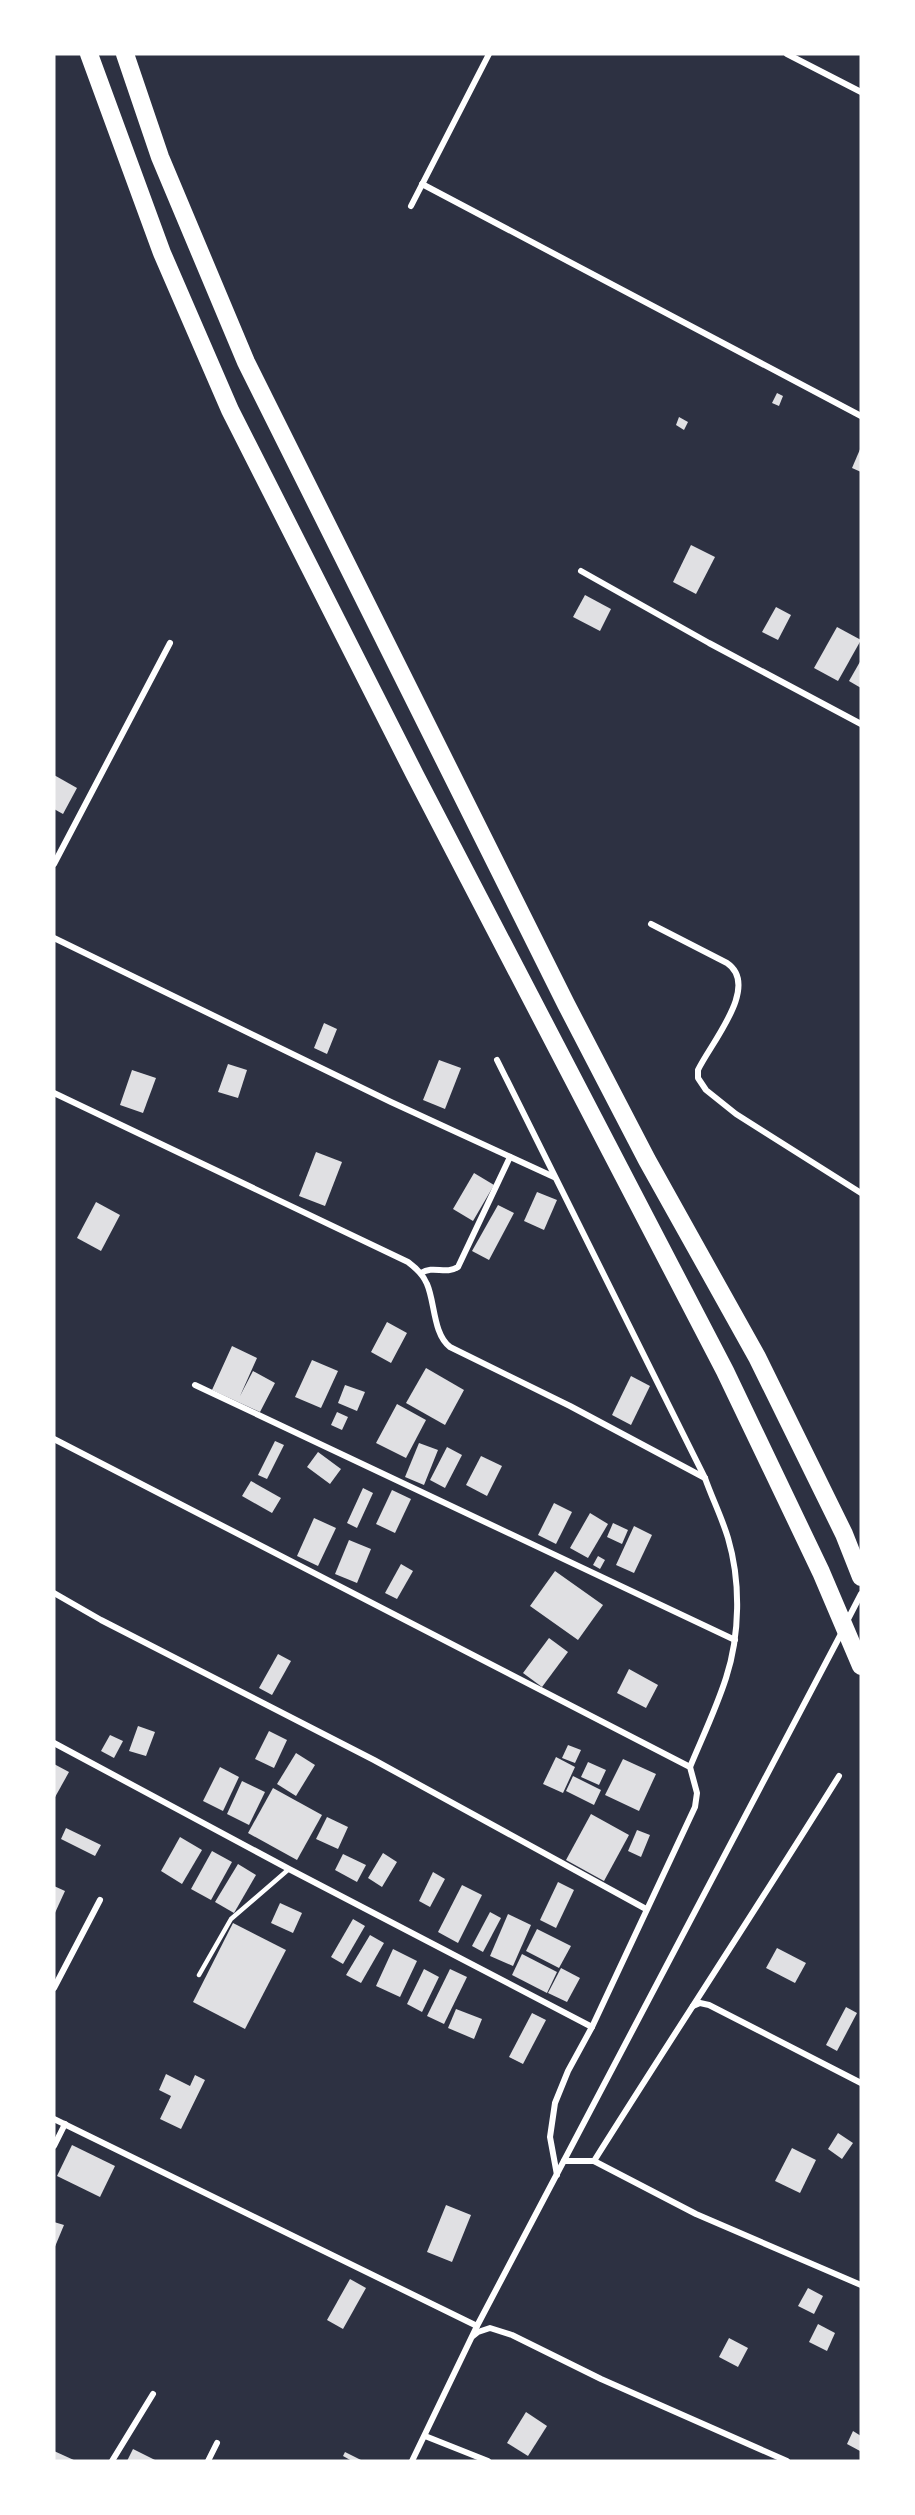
<svg xmlns="http://www.w3.org/2000/svg" width="915" height="2515" viewBox="0 0 915 2515" font-family="'Varela Round',sans-serif">
  <rect width="100%" height="100%" fill="#2d3142"/>
  <!-- building -->
  <g fill="#e0e0e3">
    <path d="M777,393L783,396L779,406L772,403Z"/>
    <path d="M679,417L688,422L684,430L676,425Z"/>
    <path d="M861,447V472L852,468Z"/>
    <path d="M691,545L715,557L696,594L673,582Z"/>
    <path d="M585,595L611,609L600,631L573,617Z"/>
    <path d="M776,607L791,615L778,640L762,632Z"/>
    <path d="M837,627L861,640L838,681L814,668Z"/>
    <path d="M861,660V688L849,681Z"/>
    <path d="M54,775L77,788L63,814L54,809Z"/>
    <path d="M324,1023L337,1029L327,1054L314,1048Z"/>
    <path d="M439,1060L461,1068L445,1109L423,1100Z"/>
    <path d="M228,1064L247,1070L238,1098L218,1092Z"/>
    <path d="M132,1070L156,1078L143,1113L120,1105Z"/>
    <path d="M316,1152L342,1162L325,1206L299,1196Z"/>
    <path d="M474,1173L494,1185L473,1221L453,1209Z"/>
    <path d="M537,1192L557,1200L544,1230L524,1221Z"/>
    <path d="M96,1202L120,1215L101,1251L77,1238Z"/>
    <path d="M498,1205L514,1213L489,1260L472,1251Z"/>
    <path d="M387,1322L407,1333L391,1363L371,1352Z"/>
    <path d="M232,1346L257,1358L240,1396L253,1371L275,1383L260,1412L212,1390Z"/>
    <path d="M312,1360L338,1371L321,1408L295,1397Z"/>
    <path d="M426,1368L464,1390L445,1425L406,1403Z"/>
    <path d="M631,1376L650,1386L631,1425L612,1415Z"/>
    <path d="M345,1385L365,1392L357,1411L338,1403Z"/>
    <path d="M397,1404L426,1420L406,1458L376,1443Z"/>
    <path d="M337,1412L348,1417L342,1430L331,1425Z"/>
    <path d="M275,1441L284,1445L267,1479L258,1475Z"/>
    <path d="M419,1443L438,1450L424,1485L405,1477Z"/>
    <path d="M447,1447L462,1455L445,1488L430,1480Z"/>
    <path d="M318,1452L341,1469L330,1484L307,1467Z"/>
    <path d="M481,1456L502,1466L487,1496L466,1485Z"/>
    <path d="M251,1481L281,1498L272,1513L242,1496Z"/>
    <path d="M363,1488L373,1493L357,1528L347,1523Z"/>
    <path d="M392,1490L411,1499L395,1533L376,1524Z"/>
    <path d="M554,1503L572,1512L556,1544L538,1535Z"/>
    <path d="M590,1513L608,1524L588,1558L570,1548Z"/>
    <path d="M314,1518L336,1528L318,1566L297,1556Z"/>
    <path d="M613,1523L628,1530L622,1544L607,1537Z"/>
    <path d="M634,1526L652,1535L634,1573L616,1565Z"/>
    <path d="M349,1540L371,1549L357,1583L335,1574Z"/>
    <path d="M598,1556L605,1560L600,1569L593,1565Z"/>
    <path d="M401,1564L413,1571L397,1599L385,1593Z"/>
    <path d="M555,1571L603,1605L578,1640L530,1606Z"/>
    <path d="M549,1638L568,1652L542,1687L523,1673Z"/>
    <path d="M278,1654L291,1661L272,1695L259,1688Z"/>
    <path d="M629,1669L658,1685L646,1708L617,1693Z"/>
    <path d="M138,1726L155,1732L146,1756L129,1751Z"/>
    <path d="M269,1731L287,1740L274,1768L255,1759Z"/>
    <path d="M110,1735L123,1741L114,1758L101,1751Z"/>
    <path d="M568,1745L581,1750L575,1763L562,1758Z"/>
    <path d="M296,1753L315,1765L296,1796L277,1784Z"/>
    <path d="M556,1757L575,1767L563,1793L543,1784Z"/>
    <path d="M623,1759L656,1774L639,1811L605,1795Z"/>
    <path d="M588,1762L606,1770L599,1785L581,1777Z"/>
    <path d="M54,1764L69,1772L54,1799Z"/>
    <path d="M220,1767L239,1777L223,1811L203,1801Z"/>
    <path d="M573,1776L601,1790L594,1805L566,1791Z"/>
    <path d="M242,1781L265,1792L249,1825L227,1814Z"/>
    <path d="M273,1788L322,1815L297,1860L248,1833Z"/>
    <path d="M591,1814L629,1835L604,1881L566,1860Z"/>
    <path d="M327,1817L348,1827L338,1849L316,1839Z"/>
    <path d="M66,1828L101,1845L95,1856L61,1839Z"/>
    <path d="M637,1830L650,1835L641,1857L628,1851Z"/>
    <path d="M180,1837L202,1850L182,1884L161,1871Z"/>
    <path d="M212,1851L232,1862L211,1900L191,1889Z"/>
    <path d="M383,1853L397,1862L382,1887L368,1878Z"/>
    <path d="M343,1854L366,1865L357,1882L335,1870Z"/>
    <path d="M238,1864L256,1875L234,1913L215,1902Z"/>
    <path d="M433,1872L445,1879L430,1907L419,1901Z"/>
    <path d="M558,1882L574,1890L556,1928L540,1920Z"/>
    <path d="M462,1885L482,1895L458,1943L438,1932Z"/>
    <path d="M54,1886L65,1891L54,1915Z"/>
    <path d="M280,1903L302,1913L293,1933L271,1923Z"/>
    <path d="M490,1912L501,1918L483,1952L472,1946Z"/>
    <path d="M508,1914L531,1925L513,1966L490,1956Z"/>
    <path d="M353,1919L365,1926L343,1964L331,1957Z"/>
    <path d="M233,1923L286,1950L245,2029L193,2002Z"/>
    <path d="M537,1929L571,1946L559,1968L526,1951Z"/>
    <path d="M370,1935L384,1943L361,1983L346,1975Z"/>
    <path d="M777,1948L806,1963L795,1983L766,1968Z"/>
    <path d="M393,1949L417,1961L400,1997L376,1986Z"/>
    <path d="M522,1954L557,1972L547,1993L512,1975Z"/>
    <path d="M561,1968L580,1978L567,2002L548,1993Z"/>
    <path d="M424,1969L439,1977L422,2012L407,2004Z"/>
    <path d="M450,1969L467,1977L444,2024L427,2016Z"/>
    <path d="M846,2007L857,2013L837,2051L826,2045Z"/>
    <path d="M456,2009L482,2019L474,2039L448,2028Z"/>
    <path d="M532,2013L546,2020L523,2064L509,2057Z"/>
    <path d="M166,2074L190,2086L195,2075L205,2080L181,2129L160,2119L171,2096L159,2090Z"/>
    <path d="M838,2133L853,2143L842,2159L828,2149Z"/>
    <path d="M72,2145L115,2166L100,2197L57,2176Z"/>
    <path d="M792,2148L816,2160L800,2193L775,2181Z"/>
    <path d="M446,2205L471,2215L452,2262L427,2252Z"/>
    <path d="M54,2222L64,2225L54,2249Z"/>
    <path d="M350,2279L366,2288L343,2329L327,2320Z"/>
    <path d="M808,2288L823,2296L814,2314L798,2306Z"/>
    <path d="M818,2324L835,2333L827,2351L809,2342Z"/>
    <path d="M729,2338L748,2348L738,2367L719,2357Z"/>
    <path d="M526,2412L547,2426L528,2456L507,2443Z"/>
    <path d="M853,2431L861,2436L860,2451L847,2444Z"/>
    <path d="M133,2449L157,2461H127Z"/>
    <path d="M54,2451L76,2461H54Z"/>
    <path d="M345,2452L363,2461H352L343,2456Z"/>
  </g>
  <g fill="none" stroke-linecap="round" stroke-linejoin="round">
    <!-- service -->
    <path stroke="#fff" stroke-width="4.5" d="M199,1975L231,1919L289,1869"/>
    <!-- minor -->
    <g stroke="#fff" stroke-width="6">
      <path d="M787,54L861,92"/>
      <path d="M422,184L861,416"/>
      <path d="M411,206L489,54"/>
      <path d="M581,571L709,643L861,724"/>
      <path d="M54,864L170,643"/>
      <path d="M651,924L727,963C761,986 710,1044 698,1070V1078L706,1090L736,1114L861,1193"/>
      <path d="M54,938L391,1102L554,1177"/>
      <path d="M497,1060L705,1478C712,1498 722,1518 728,1538C741,1582 740,1635 726,1678C716,1709 702,1738 690,1767"/>
      <path d="M54,1093L408,1262C416,1268 423,1274 427,1284C435,1302 433,1334 450,1347L570,1406L705,1478"/>
      <path d="M421,1273C434,1265 445,1275 458,1267L510,1157"/>
      <path d="M195,1385L735,1640"/>
      <path d="M54,1439L690,1767L697,1793L695,1807L592,2027L568,2071L555,2103L550,2137L557,2175"/>
      <path d="M54,1593L101,1620L374,1760L646,1909"/>
      <path d="M846,1623L861,1594"/>
      <path d="M54,1743L289,1869L592,2027"/>
      <path d="M54,1988L100,1900"/>
      <path d="M693,2006L700,2003L709,2005L861,2083"/>
      <path d="M54,2119L477,2326"/>
      <path d="M54,2146L65,2124"/>
      <path d="M564,2161H594L696,2214L861,2285"/>
      <path d="M594,2161C675,2032 759,1905 839,1776"/>
      <path d="M473,2336L478,2332L490,2328L512,2335L601,2379L787,2461"/>
      <path d="M425,2436L488,2461"/>
      <path d="M112,2461L153,2394"/>
      <path d="M208,2461L217,2443"/>
      <path d="M412,2461L477,2326L842,1632"/>
    </g>
    <!-- motorway -->
    <g stroke="#fff" stroke-width="18">
      <path d="M89,54L162,253L230,410L415,775L725,1371L821,1572L861,1666"/>
      <path d="M125,54L160,157L246,362L566,1004L647,1160L757,1357L844,1534L861,1577"/>
    </g>
  </g>
  <!-- border -->
  <rect width="915" height="2515" fill="none" stroke="#ffffff" stroke-width="111"/>
</svg>
